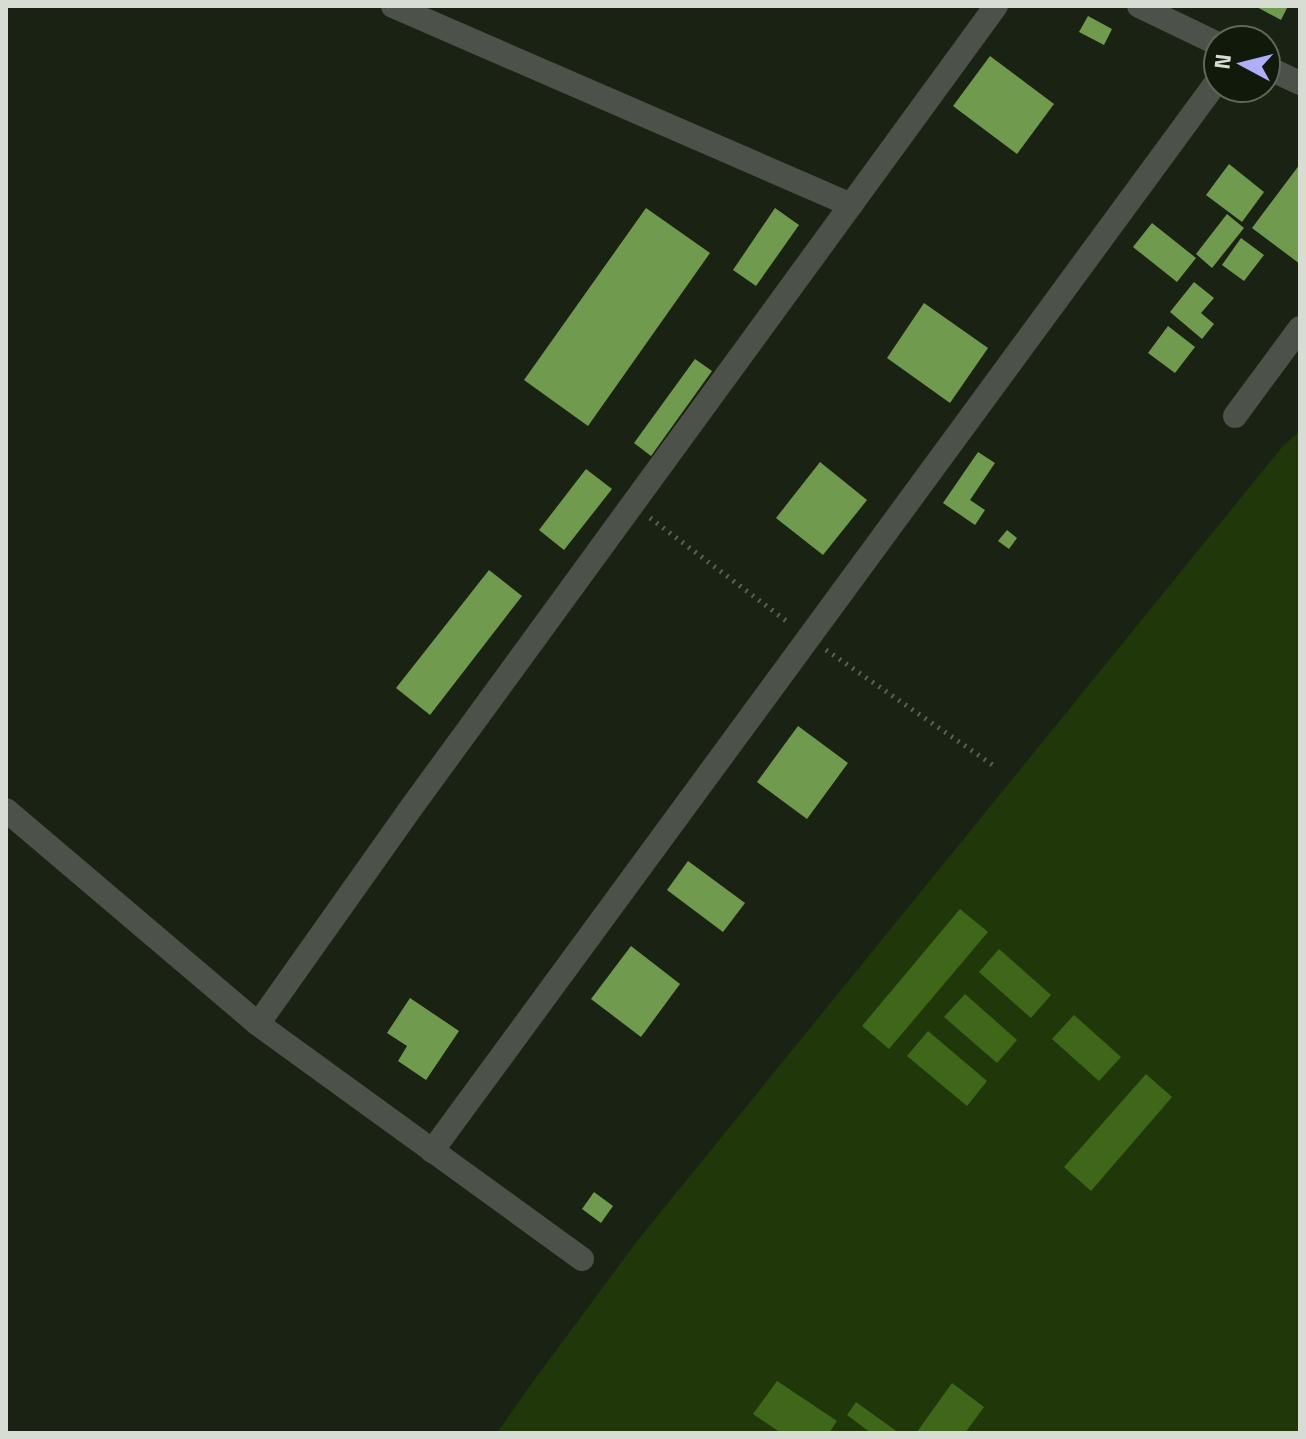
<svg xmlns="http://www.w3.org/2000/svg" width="1306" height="1439" viewBox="0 0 1306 1439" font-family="'Titillium Web',sans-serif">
  <rect width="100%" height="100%" fill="#1a2313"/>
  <!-- green -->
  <path fill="#203809" d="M1300,431V1433H497L532,1383L638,1240L1283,446Z"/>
  <!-- water -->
  <g fill="#3f6719">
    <path d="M960,909L988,932L889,1049L862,1026Z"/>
    <path d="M999,949L1051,995L1031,1018L979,972Z"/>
    <path d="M965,994L1017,1040L997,1063L944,1017Z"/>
    <path d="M1074,1015L1121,1057L1099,1081L1052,1039Z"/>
    <path d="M928,1031L987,1081L967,1106L907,1056Z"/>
    <path d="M1146,1074L1172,1097L1091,1191L1064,1167Z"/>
    <path d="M777,1381L837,1421L829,1433H781L753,1414Z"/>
    <path d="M952,1383L984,1407L965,1433H919L917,1432Z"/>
    <path d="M856,1402L899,1433H871L847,1415Z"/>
  </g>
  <!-- building -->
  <g fill="#709b4f">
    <path d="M1255,6H1288L1281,20Z"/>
    <path d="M1088,16L1112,29L1104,45L1079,32Z"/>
    <path d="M990,56L1054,104L1017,154L953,106Z"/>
    <path d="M1229,164L1264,192L1242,222L1206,195Z"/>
    <path d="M1300,164V264L1252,228Z"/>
    <path d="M646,208L710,253L588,426L524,380Z"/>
    <path d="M775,208L799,225L756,286L733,270Z"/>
    <path d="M1227,214L1244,228L1212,268L1196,254Z"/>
    <path d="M1152,223L1196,258L1177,282L1133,247Z"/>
    <path d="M1241,238L1264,255L1244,281L1222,265Z"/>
    <path d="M1194,282L1214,298L1201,313L1214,324L1202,339L1170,312Z"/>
    <path d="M924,303L988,348L950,403L887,358Z"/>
    <path d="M1168,326L1195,347L1175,373L1148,353Z"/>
    <path d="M695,359L712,371L651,456L634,443Z"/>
    <path d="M978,452L995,463L970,500L985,510L975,525L943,503Z"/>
    <path d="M820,462L867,500L823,555L776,518Z"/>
    <path d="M586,469L612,489L564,550L539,530Z"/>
    <path d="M1007,530L1017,538L1009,549L998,541Z"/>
    <path d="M489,570L522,596L430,715L396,688Z"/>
    <path d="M798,726L848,763L807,819L757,782Z"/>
    <path d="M688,861L745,903L723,932L667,890Z"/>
    <path d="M631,946L680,984L641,1037L591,999Z"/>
    <path d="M410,998L459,1031L426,1080L398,1061L407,1046L387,1033Z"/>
    <path d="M594,1192L613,1206L601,1223L582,1209Z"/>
  </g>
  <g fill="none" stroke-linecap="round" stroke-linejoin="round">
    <!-- path -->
    <g stroke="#5a6254" stroke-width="5" stroke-dasharray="2 6" stroke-linecap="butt">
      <path d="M650,518L789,623"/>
      <path d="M826,650L997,768"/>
    </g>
    <!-- street -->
    <g stroke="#4c5149" stroke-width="24">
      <path d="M393,6L851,205"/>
      <path d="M1139,6L1218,44"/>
      <path d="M1266,67L1300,83"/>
      <path d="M1235,416L1300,328"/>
      <path d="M6,810L258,1024L582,1259"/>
      <path d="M258,1024L411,808L996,6"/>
      <path d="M432,1151L1218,80"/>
    </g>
  </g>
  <!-- border -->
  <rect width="1306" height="1439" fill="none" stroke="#d7ddd3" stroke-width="16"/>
  <!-- north arrow -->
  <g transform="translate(1242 64) rotate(277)"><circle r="38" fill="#11190a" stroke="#60675a" stroke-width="2"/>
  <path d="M0-6L14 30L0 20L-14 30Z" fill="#aeaefb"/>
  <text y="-12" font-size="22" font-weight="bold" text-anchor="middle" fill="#d7ddd3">N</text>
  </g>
</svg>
